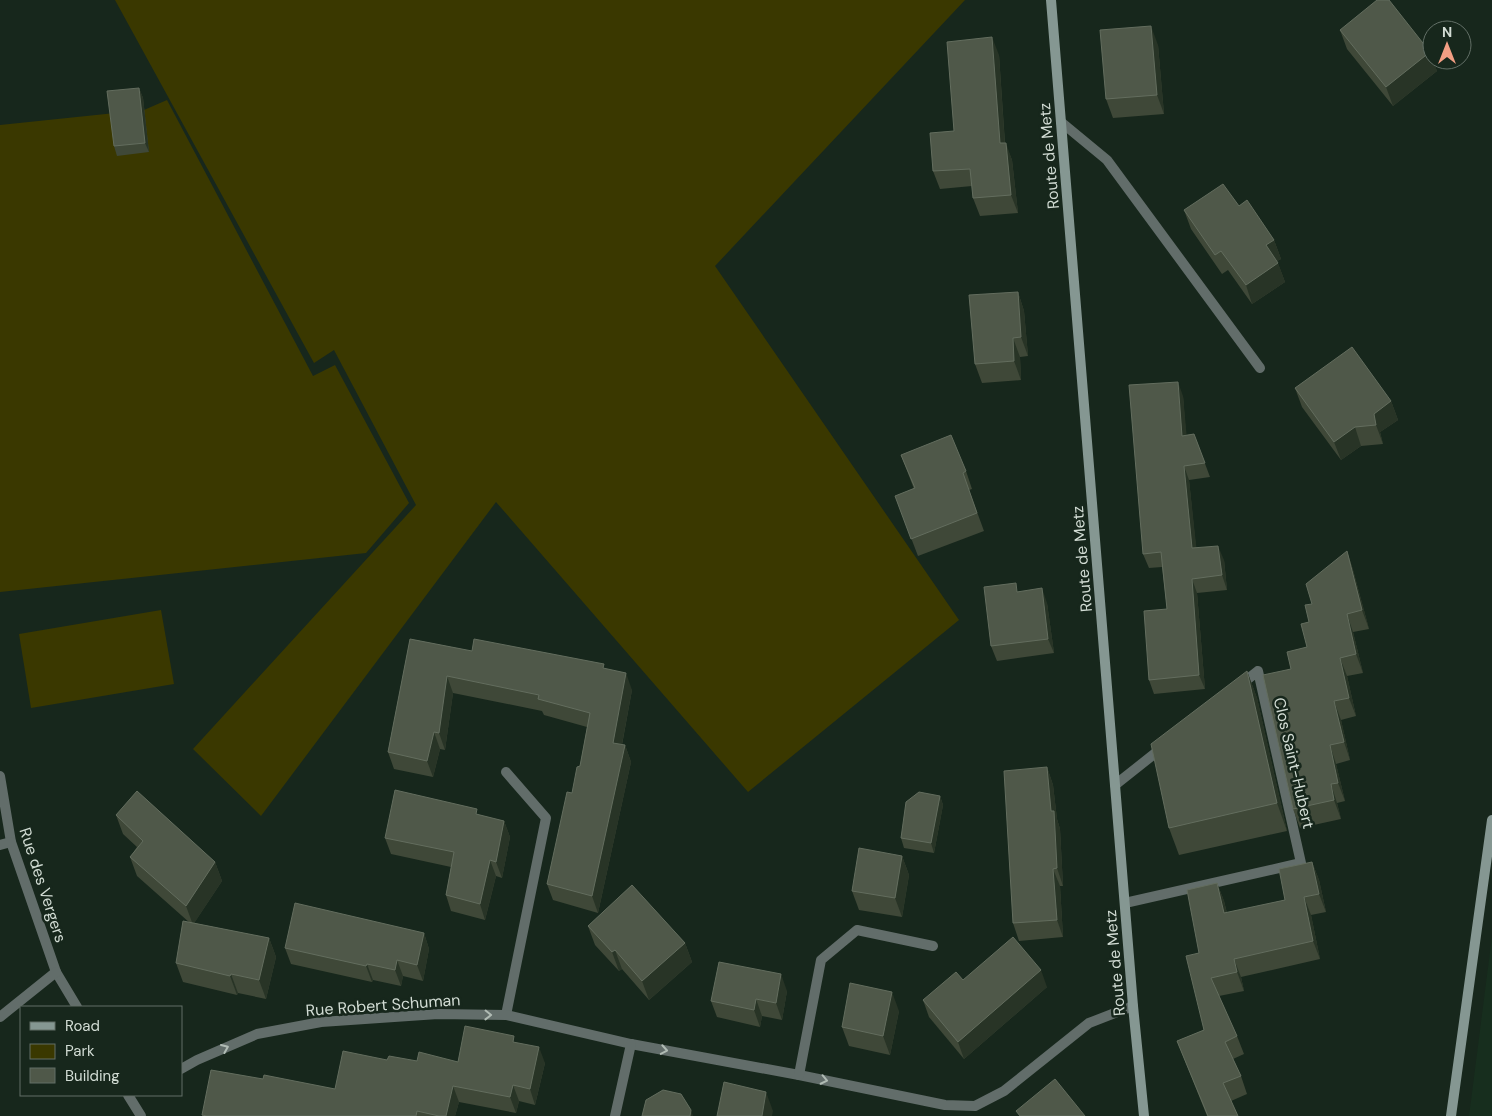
<svg xmlns="http://www.w3.org/2000/svg" width="1492" height="1116" viewBox="0 0 1492 1116" font-family="'DM Sans',sans-serif">
  <rect width="100%" height="100%" fill="#17271c"/>
  <!-- built -->
  <path fill="#172e1e" d="M1492,936V1116H1469Z"/>
  <!-- green -->
  <g fill="#3a3800">
    <path d="M115,0H965L715,266L959,620L748,792L496,502L261,816L193,749L416,505L334,350L314,363Z"/>
    <path d="M167,100L313,376L335,365L409,503L366,553L0,592V125L144,110Z"/>
    <path d="M161,610L174,684L31,708L19,634Z"/>
  </g>
  <g fill="none" stroke-linecap="round" stroke-linejoin="round">
    <!-- lane -->
    <g stroke="#626d6a" stroke-width="10">
      <path d="M1061,122L1107,160L1260,368"/>
      <path d="M1115,785L1163,747"/>
      <path d="M1125,903L1301,863L1258,671L1239,686"/>
    </g>
    <!-- street -->
    <g stroke="#626d6a" stroke-width="10">
      <path d="M506,772L546,818L506,1015"/>
      <path d="M0,776L11,842L56,972L77,1007"/>
      <path d="M0,845L11,842"/>
      <path d="M0,1017L56,972"/>
      <path d="M181,1069L197,1060L257,1034L321,1022L438,1014L506,1015L631,1044L799,1075L945,1105L975,1106L1004,1091L1089,1023L1133,1006"/>
      <path d="M799,1075L821,960L857,930L933,946"/>
      <path d="M128,1095L141,1116"/>
      <path d="M615,1116L631,1044"/>
    </g>
    <!-- secondary -->
    <g stroke="#859792" stroke-width="10">
      <path d="M1051,0L1133,1006L1144,1116"/>
      <path d="M1451,1116L1492,820"/>
    </g>
  </g>
  <!-- wall -->
  <g fill="#3f4838">
    <path d="M1340,30L1430,52L1432,57V60L1437,71L1393,106L1347,49Z"/>
    <path d="M1158,45L1164,114L1113,118L1106,99Z"/>
    <path d="M999,55L1005,143L1012,160L1018,213L980,216L973,198L972,186L940,189L933,171L954,131Z"/>
    <path d="M139,88L143,98L149,152L117,156L114,146Z"/>
    <path d="M1239,206L1274,240L1281,259L1277,261L1285,282L1252,304L1228,270L1222,274L1191,229L1184,210Z"/>
    <path d="M1018,292L1024,311L1028,356L1020,357L1021,380L982,383L975,364Z"/>
    <path d="M1295,388L1391,401L1398,420L1380,432L1383,444L1361,446L1341,460L1302,407Z"/>
    <path d="M1183,396L1186,435L1194,434L1210,477L1189,480L1196,548L1224,560L1227,590L1197,593L1205,689L1154,694L1149,680L1167,609L1162,567L1149,568L1143,554Z"/>
    <path d="M901,455L966,471L972,489L969,490L984,531L918,556L895,496L914,489Z"/>
    <path d="M1347,551L1353,570L1369,629L1353,632L1363,673L1347,676L1356,716L1341,720L1350,760L1336,764L1345,801L1337,803L1341,819L1300,828L1293,809L1291,669L1307,647L1312,604Z"/>
    <path d="M1019,591L1047,603L1054,653L997,661L991,646Z"/>
    <path d="M410,639L472,651L605,669L632,690L622,745H625L631,762L598,913L553,900L547,884L580,766L587,727L544,715L542,711L453,693L445,750L440,749L433,777L394,769L388,752Z"/>
    <path d="M1247,671L1257,698L1287,831L1179,855L1169,828Z"/>
    <path d="M1047,767L1053,785L1057,819L1060,829L1063,886H1060L1063,937L1019,941L1013,923Z"/>
    <path d="M940,796L943,805L934,853L904,848L901,838Z"/>
    <path d="M116,815L215,862L222,881L194,923L269,938L276,957L266,999L238,993L237,995L183,982L176,963L190,923L137,876L130,857L137,847L123,834Z"/>
    <path d="M479,815L504,821L510,837L502,878L496,876L485,920L451,911L446,895L451,867L391,854L385,838Z"/>
    <path d="M902,856L909,875L902,917L859,910L852,891Z"/>
    <path d="M1312,862L1319,880L1326,912L1311,915L1320,959L1241,977L1244,991L1219,996L1237,1036L1244,1054L1233,1059L1241,1076L1247,1094L1231,1101L1238,1116H1207L1177,1041L1204,1030L1199,953L1217,883L1224,901L1227,913L1285,900Z"/>
    <path d="M588,926L685,943L692,962L649,1000L622,969L619,971L595,945Z"/>
    <path d="M424,933L429,949L423,981L403,976L401,986L373,980L372,982L291,964L285,948Z"/>
    <path d="M963,980L1047,987L964,1059L929,1017L923,1000Z"/>
    <path d="M787,991L782,1020L762,1016L760,1027L717,1017L711,1001Z"/>
    <path d="M899,1011L890,1055L849,1046L842,1027Z"/>
    <path d="M516,1043L545,1063L535,1105L519,1101L516,1113L459,1102L455,1116H202V1115L263,1079L335,1089L387,1060L458,1062Z"/>
  </g>
  <!-- shaded-wall -->
  <g fill="#283426">
    <path d="M1151,26L1158,45L1164,114L1157,95Z"/>
    <path d="M992,37L999,55L1006,161L1000,143Z"/>
    <path d="M1430,52L1432,57V60H1433L1437,71L1393,106L1386,87Z"/>
    <path d="M139,88L143,98L149,152L145,143Z"/>
    <path d="M1006,143L1012,160L1018,213L1011,195Z"/>
    <path d="M1274,240L1281,259L1272,264L1266,245Z"/>
    <path d="M1278,263L1285,282L1252,304L1246,285Z"/>
    <path d="M1018,292L1024,311L1028,356L1021,337Z"/>
    <path d="M1013,338L1020,357L1021,380L1014,361Z"/>
    <path d="M1178,382L1183,396L1188,450L1182,436Z"/>
    <path d="M1391,401L1398,420L1380,432L1383,444L1376,425L1374,414Z"/>
    <path d="M1355,427L1361,446L1341,460L1334,442Z"/>
    <path d="M1184,466L1189,480L1198,562L1192,548Z"/>
    <path d="M1218,546L1224,560L1227,590L1222,575Z"/>
    <path d="M1347,551L1353,570L1369,629L1362,610Z"/>
    <path d="M1192,579L1197,593L1205,689L1199,675Z"/>
    <path d="M1042,588L1047,603L1054,653L1048,639Z"/>
    <path d="M1347,614L1353,632L1363,673L1356,654Z"/>
    <path d="M1340,658L1347,676L1356,716L1349,698Z"/>
    <path d="M1247,671L1257,698L1287,831L1277,803Z"/>
    <path d="M626,673L632,690L619,760L613,743Z"/>
    <path d="M447,676L453,693L445,750L439,733Z"/>
    <path d="M1334,701L1341,720L1350,760L1344,742Z"/>
    <path d="M434,732L440,749L433,777L427,761Z"/>
    <path d="M625,745L631,762L598,913L592,896Z"/>
    <path d="M1330,745L1336,764L1345,801L1338,783Z"/>
    <path d="M1047,767L1053,785L1057,819L1060,829L1063,886L1057,868Z"/>
    <path d="M1331,784L1337,803L1341,819L1334,800Z"/>
    <path d="M940,796L943,805L934,853L931,843Z"/>
    <path d="M504,821L510,837L502,878L496,862Z"/>
    <path d="M902,856L909,875L902,917L895,898Z"/>
    <path d="M490,860L496,876L485,920L480,904Z"/>
    <path d="M215,862L222,881L193,925L186,906Z"/>
    <path d="M1312,862L1319,880L1326,912L1319,894Z"/>
    <path d="M1053,869L1060,886L1063,937L1057,920Z"/>
    <path d="M1217,883L1224,901L1231,931L1224,913Z"/>
    <path d="M1304,897L1311,915L1320,959L1313,941Z"/>
    <path d="M424,933L429,949L423,981L417,965Z"/>
    <path d="M269,938L276,957L266,999L259,980Z"/>
    <path d="M685,943L692,962L649,1000L642,981Z"/>
    <path d="M615,950L622,969L619,971L612,952Z"/>
    <path d="M1234,959L1241,977L1244,991L1237,972Z"/>
    <path d="M397,960L403,976L401,986L395,970Z"/>
    <path d="M367,964L373,980L372,982L366,966Z"/>
    <path d="M1041,970L1047,987L964,1059L958,1042Z"/>
    <path d="M231,974L238,993L237,995L230,976Z"/>
    <path d="M781,974L787,991L782,1020L776,1003Z"/>
    <path d="M892,992L899,1011L890,1055L883,1036Z"/>
    <path d="M756,999L762,1016L760,1027L754,1010Z"/>
    <path d="M539,1047L545,1063L535,1105L530,1089Z"/>
    <path d="M513,1085L519,1101L516,1113L510,1097Z"/>
    <path d="M453,1086L459,1102L455,1116H446Z"/>
    <path d="M766,1092L773,1111L772,1116H762Z"/>
    <path d="M691,1110L693,1116H690Z"/>
  </g>
  <!-- building -->
  <g fill="#4f5849" stroke="#636d5e">
    <path d="M1377,0H1389L1430,52L1386,87L1340,30Z"/>
    <path d="M1151,26L1157,95L1106,99L1100,30Z"/>
    <path d="M992,37L1000,143H1006L1011,195L973,198L970,169L933,171L930,133L954,131L947,42Z"/>
    <path d="M139,88L145,143L114,146L107,91Z"/>
    <path d="M1223,184L1239,206L1247,200L1274,240L1266,245L1278,263L1246,285L1221,251L1215,255L1184,210Z"/>
    <path d="M1018,292L1021,337L1013,338L1014,361L975,364L969,295Z"/>
    <path d="M1352,347L1391,401L1374,414L1376,425L1355,427L1334,442L1295,388Z"/>
    <path d="M1178,382L1182,436L1194,434L1205,463L1184,466L1192,548L1218,546L1222,575L1192,579L1199,675L1149,680L1144,611L1167,609L1161,552L1143,554L1129,385Z"/>
    <path d="M951,435L966,471L963,473L977,513L911,539L895,496L915,488L901,455Z"/>
    <path d="M1347,551L1362,610L1347,614L1356,654L1340,658L1349,698L1334,701L1344,742L1330,745L1338,783L1331,784L1334,800L1293,809L1263,675L1291,669L1287,652L1307,647L1301,624L1309,622L1305,605L1312,604L1306,584Z"/>
    <path d="M1016,583L1017,592L1042,588L1048,639L991,646L984,587Z"/>
    <path d="M410,639L472,651L474,639L604,664L603,668L626,673L613,743L625,745L592,896L547,884L567,792L572,793L577,767L580,766L590,713L538,699L539,695L447,676L439,733L434,732L427,761L388,752Z"/>
    <path d="M1247,671L1277,803L1169,828L1151,744Z"/>
    <path d="M1047,767L1051,811H1054L1057,868L1053,869L1057,920L1013,923L1004,771Z"/>
    <path d="M395,790L477,809L476,814L504,821L496,862L490,860L480,904L446,895L454,852L385,838Z"/>
    <path d="M137,791L215,862L186,906L130,857L143,841L116,815Z"/>
    <path d="M919,792L940,796L931,843L901,838L906,802Z"/>
    <path d="M859,848L902,856L895,898L852,891Z"/>
    <path d="M1312,862L1319,894L1304,897L1313,941L1234,959L1237,972L1211,978L1237,1036L1225,1042L1241,1076L1223,1083L1238,1116H1208L1177,1041L1204,1030L1186,956L1199,953L1187,890L1217,883L1224,913L1285,900L1279,869Z"/>
    <path d="M632,885L685,943L642,981L615,950L612,952L588,926Z"/>
    <path d="M295,903L424,933L417,965L397,960L395,970L367,964L366,966L285,948Z"/>
    <path d="M183,921L269,938L259,980L231,974L230,976L176,963Z"/>
    <path d="M1013,937L1041,970L958,1042L923,1000L956,972L963,980Z"/>
    <path d="M719,962L781,974L776,1003L756,999L754,1010L711,1001Z"/>
    <path d="M850,983L892,992L883,1036L842,1027Z"/>
    <path d="M465,1026L514,1036L513,1042L539,1047L530,1089L513,1085L510,1097L453,1086L446,1116H439L417,1111L416,1116H207L202,1115L211,1070L263,1079L264,1075L335,1089L343,1051L387,1060L389,1056L417,1061L419,1052L458,1062Z"/>
    <path d="M1055,1079L1085,1116H1020L1016,1111Z"/>
    <path d="M724,1082L766,1092L762,1116H717Z"/>
    <path d="M663,1090L681,1094L691,1110L690,1116H642L646,1100Z"/>
  </g>
  <!-- one-way arrows -->
  <defs><path id="oneway-chevron" d="M-2-3.5L2.5 0L-2 3.5" fill="none" stroke-width="1.6" stroke-linecap="round" stroke-linejoin="round" transform="scale(1.25)"/></defs>
  <g stroke="#b0bbb4">
    <use href="#oneway-chevron" transform="translate(488 1015) rotate(1)"/>
    <use href="#oneway-chevron" transform="translate(225 1048) rotate(-23)"/>
    <use href="#oneway-chevron" transform="translate(664 1050) rotate(10)"/>
    <use href="#oneway-chevron" transform="translate(824 1080) rotate(12)"/>
  </g>
  <g text-anchor="middle" dominant-baseline="central" stroke-width="5" stroke-linejoin="round" paint-order="stroke">
    <!-- street labels -->
    <g font-size="16" fill="#d2dcd4" stroke="#17271c">
      <text transform="translate(1049 156) rotate(-95)">Route de Metz</text>
      <text transform="translate(1082 559) rotate(-95)">Route de Metz</text>
      <text transform="translate(1294 763) rotate(77)">Clos Saint-Hubert</text>
      <text transform="translate(43 885) rotate(72)">Rue des Vergers</text>
      <text transform="translate(1115 963) rotate(-95)">Route de Metz</text>
      <text transform="translate(383 1005) rotate(-4)">Rue Robert Schuman</text>
    </g>
  </g>
  <!-- legend -->
  <rect x="20" y="1006" width="162" height="90" fill="#17271c" stroke="#626f66"/>
  <rect x="30" y="1022" width="25" height="8" fill="#859792" stroke="#626f66"/>
  <text x="65" y="1031" font-size="15" fill="#d2dcd4">Road</text>
  <rect x="30" y="1044" width="25" height="15" fill="#3a3800" stroke="#626f66"/>
  <text x="65" y="1056" font-size="15" fill="#d2dcd4">Park</text>
  <rect x="30" y="1068" width="25" height="15" fill="#4f5849" stroke="#626f66"/>
  <text x="65" y="1081" font-size="15" fill="#d2dcd4">Building</text>
  <!-- north arrow -->
  <g transform="translate(1447 45)"><circle r="24" fill="#17271c" stroke="#626f66"/>
  <path d="M0-4L9 19L0 12L-9 19Z" fill="#f39f84"/>
  <text y="-8" font-size="14" font-weight="bold" text-anchor="middle" fill="#d2dcd4">N</text>
  </g>
</svg>
